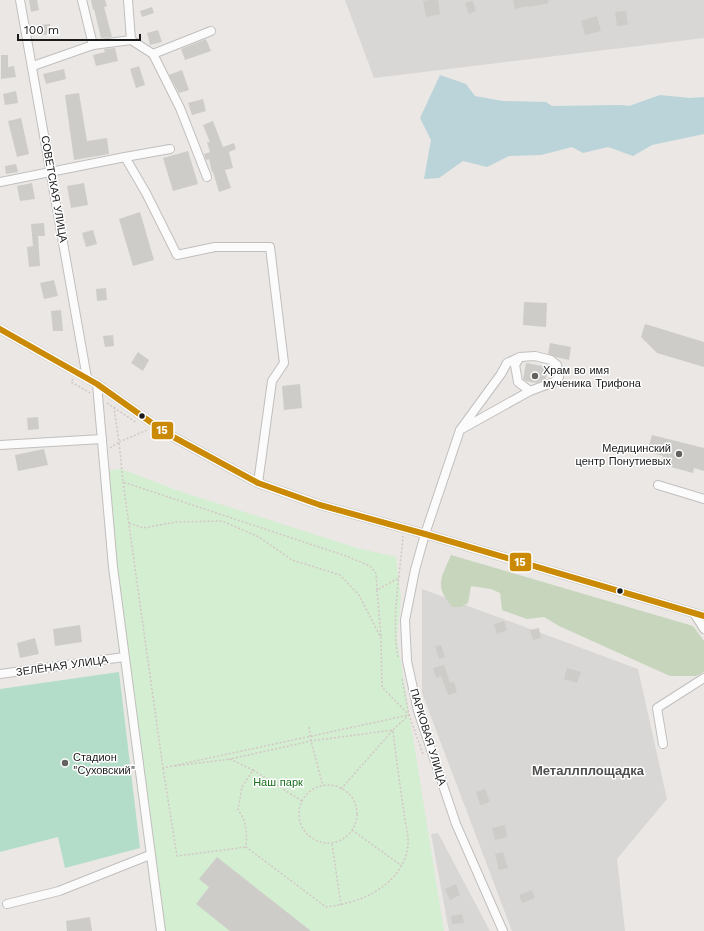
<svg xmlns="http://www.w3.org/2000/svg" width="704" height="931" viewBox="0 0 704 931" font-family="'Work Sans',sans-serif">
  <rect width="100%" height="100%" fill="#eae7e4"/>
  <!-- residential -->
  <g fill="#d9d7d5">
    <path d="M345,0H704V38L374,78Z"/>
    <path d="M422,589L638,669L667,799L617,859L625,931H512L422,693Z"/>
    <path d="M438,833L490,931H449L431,834Z"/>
  </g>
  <!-- forest -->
  <path fill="#c6d5bb" d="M451,555L693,626L704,641V672L696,676H670L559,626L544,617L527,619L502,610L500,593L491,589L471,586L468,603L461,607H452C434,585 441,579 451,555Z"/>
  <!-- park -->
  <path fill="#d4eed2" d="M121,469L179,491L357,548L396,557L401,597L397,638L444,931H156L118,644L100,472Z"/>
  <!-- pitch -->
  <path fill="#b4ddc9" d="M119,672L140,848L65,868L58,837L0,852V689Z"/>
  <!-- water -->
  <path fill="#bad4da" d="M440,75L466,84L475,96L503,101L546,102L552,106L621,105L629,106L660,95L690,98L704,97V134L652,145L633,156L608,147L583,153L572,147L541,155L509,156L487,167L463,161L439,178L424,179L431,140L420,118Z"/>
  <!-- building -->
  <g fill="#ceccc9">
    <path d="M29,0H37L39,10L31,12Z"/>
    <path d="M91,0H105L107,6L104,7L112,37L101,38L94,9L93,10Z"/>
    <path d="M429,0H438L440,14L426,17L423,1Z"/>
    <path d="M513,0H548L549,3L528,7L527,6L515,9Z"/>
    <path d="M473,1L476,11L469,14L465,3Z"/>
    <path d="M152,7L154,13L142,17L140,11Z"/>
    <path d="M626,11L628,25L617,26L615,12Z"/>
    <path d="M597,16L601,31L585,35L581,21Z"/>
    <path d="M50,24L52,34L42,35L41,25Z"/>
    <path d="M158,30L162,42L150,45L147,33Z"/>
    <path d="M206,39L211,51L185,60L181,49Z"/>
    <path d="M115,48L118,61L96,66L93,55L105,52L104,49Z"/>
    <path d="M1,55H8V67L14,66L16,77L1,79Z"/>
    <path d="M139,66L145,85L136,88L130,69Z"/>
    <path d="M64,69L66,79L46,84L43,74Z"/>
    <path d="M182,70L189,90L179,93L169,75Z"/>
    <path d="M16,91L18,103L5,105L3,94Z"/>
    <path d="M79,93L87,141L107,138L109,154L74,160L65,95Z"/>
    <path d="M203,99L206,111L192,115L188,103Z"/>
    <path d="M21,118L29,154L17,157L8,121Z"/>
    <path d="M213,121L223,147L234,143L236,149L229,152L233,168L225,170L231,188L219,192L213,172H212L209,159L206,160L204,154L210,152L207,142H210L203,125Z"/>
    <path d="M188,151L198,184L173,191L163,158Z"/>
    <path d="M16,164L18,172L6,174L5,166Z"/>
    <path d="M32,183L35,199L20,201L17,186Z"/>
    <path d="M84,183L88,205L71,208L67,186Z"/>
    <path d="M140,212L154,260L133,266L119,219Z"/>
    <path d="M44,223L45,236H38L40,266L29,267L27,247L33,246L31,224Z"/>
    <path d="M93,230L97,244L86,247L82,233Z"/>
    <path d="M54,280L58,296L44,299L40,283Z"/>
    <path d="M106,288L107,300L97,301L96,289Z"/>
    <path d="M524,302L547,303L546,327L523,325Z"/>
    <path d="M61,310L63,331H53L51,311Z"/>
    <path d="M645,324L704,342V367L657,353L641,337Z"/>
    <path d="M113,335L114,346L105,347L103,336Z"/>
    <path d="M550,343L571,347L569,360L556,357L548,354Z"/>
    <path d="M138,352L149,360L143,371L131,363Z"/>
    <path d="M526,363L548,367L546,379L536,383L526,381L523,379Z"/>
    <path d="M300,384L302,408L284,410L282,386Z"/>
    <path d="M38,417L39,429L28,430L27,418Z"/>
    <path d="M652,435L704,448V471L694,468L693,473L660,464L663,456L647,452Z"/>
    <path d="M44,449L48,465L18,471L15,455Z"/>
    <path d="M504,621L507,630L497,634L494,624Z"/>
    <path d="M80,625L82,642L55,646L53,629Z"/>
    <path d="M539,628L541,638L533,640L530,630Z"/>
    <path d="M35,638L39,654L20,658L17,643Z"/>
    <path d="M441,645L445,657L439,659L435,646Z"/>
    <path d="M444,665L450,683L454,682L457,692L448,695L441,676L436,678L433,668Z"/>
    <path d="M567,668L581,672L577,683L564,679Z"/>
    <path d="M485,789L490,802L480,805L476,792Z"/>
    <path d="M505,825L507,837L495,840L492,828Z"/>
    <path d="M503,852L508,868L499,870L495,854Z"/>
    <path d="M217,857L311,931H230L196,904L209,887L199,879Z"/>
    <path d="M456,884L460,895L450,900L445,889Z"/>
    <path d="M532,890L535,898L522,903L519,895Z"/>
    <path d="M462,914L464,923L452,924L451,916Z"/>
    <path d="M90,917L92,931H67L66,921Z"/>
  </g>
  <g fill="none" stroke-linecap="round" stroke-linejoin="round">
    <defs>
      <g id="minor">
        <path d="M20,0L87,378"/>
        <path d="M82,0L93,45L131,40L128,0"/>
        <path d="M131,40L153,54L211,31"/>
        <path d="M153,54L180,108L207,177"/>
        <path d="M33,66L93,45"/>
        <path d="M125,157L170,149"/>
        <path d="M0,182L125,157L146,193L177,255L215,247H270L284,363L272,381L258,483"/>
        <path d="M0,329L97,384L166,433L258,483L320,505L425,534L704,616"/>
        <path d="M520,357L515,365L518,382L530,391"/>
        <path d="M97,384L113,567L161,931"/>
        <path d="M460,430L530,391L554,382L559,377L557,365L551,360L535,356L520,357L507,363L501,374L460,430L425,534L415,570L405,620L407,661L418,711L456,824L503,931"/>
        <path d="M0,445L102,439"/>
        <path d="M658,485L704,499"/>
        <path d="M694,613L704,629"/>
        <path d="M0,674L124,657"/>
        <path d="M663,744L657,708L704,678"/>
        <path d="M7,904L59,891L150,855"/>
      </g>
    </defs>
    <!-- minor casing -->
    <use href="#minor" stroke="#c1bfbe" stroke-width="10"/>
    <!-- path -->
    <g stroke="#d3c7c6" stroke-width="1.5" stroke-dasharray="2 2" stroke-linecap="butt">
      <path d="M73,379L71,382L90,393"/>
      <path d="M107,403L137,423"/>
      <path d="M115,407L114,408L119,442L147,430"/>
      <path d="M110,448L119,442L123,482L346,556L370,566L376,573L377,590L400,577"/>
      <path d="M123,482L163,768L409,715L393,730L311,741L230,759L253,770"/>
      <path d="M129,523L143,528L176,522L222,521L259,537L292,560L340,575L359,595L381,638L382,687L409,715"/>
      <path d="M377,590L381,636"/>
      <path d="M398,657C391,617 400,576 403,536"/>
      <path d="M402,679L409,715L423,754"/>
      <path d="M309,727L311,741L323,786"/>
      <path d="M175,766L230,759"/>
      <path d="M163,768L177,856L246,847"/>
      <circle cx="328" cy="814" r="29"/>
      <path d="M341,789L393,730"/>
      <path d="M302,801L253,770L242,787L238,810C247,821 247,834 246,847L326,907C361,903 402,886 408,846C409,836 405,823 404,813C400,785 396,758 393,730"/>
      <path d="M352,830L402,866"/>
      <path d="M332,844L341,905"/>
    </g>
    <!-- minor -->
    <use href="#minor" stroke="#fcfbfb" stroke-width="8"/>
    <defs>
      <path id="bus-1" d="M0,329L97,384L166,433L258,483L320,505L425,534L704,616"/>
    </defs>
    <!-- bus-1 casing -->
    <use href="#bus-1" stroke="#fff" stroke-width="9"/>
    <!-- bus-1 -->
    <use href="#bus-1" stroke="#cb8a05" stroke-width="6"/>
  </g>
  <!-- markers -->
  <g fill="#636261" stroke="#fff" stroke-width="1.5">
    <circle cx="535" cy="376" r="4"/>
    <circle cx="679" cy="454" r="4"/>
    <circle cx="65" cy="763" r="4"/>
  </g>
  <g fill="#1b1b1b" stroke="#fff" stroke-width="1.5">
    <circle cx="142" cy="416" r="3.5"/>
    <circle cx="620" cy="591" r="3.5"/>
  </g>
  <g text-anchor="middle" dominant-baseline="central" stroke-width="3" stroke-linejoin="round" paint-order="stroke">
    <!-- street labels -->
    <g font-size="11" fill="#1b1b1b" stroke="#fff">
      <text transform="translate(54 189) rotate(80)">СОВЕТСКАЯ УЛИЦА</text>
      <text transform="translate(62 666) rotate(-8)">ЗЕЛЁНАЯ УЛИЦА</text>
      <text transform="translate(428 737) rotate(73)">ПАРКОВАЯ УЛИЦА</text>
    </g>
    <!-- poi labels -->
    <g font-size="11" fill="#1b1b1b" stroke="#fff" text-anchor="start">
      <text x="543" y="370">Храм во имя<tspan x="543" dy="13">мученика Трифона</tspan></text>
      <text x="671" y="448" text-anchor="end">Медицинский<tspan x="671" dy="13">центр Понутиевых</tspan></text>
      <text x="73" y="757">Стадион<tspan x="73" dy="13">"Суховский"</tspan></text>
    </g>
    <!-- park labels -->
    <g font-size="11" fill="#166d1a" stroke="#fff">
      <text x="278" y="782">Наш парк</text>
    </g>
    <!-- quarter labels -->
    <g font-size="13" font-weight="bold" fill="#4e4e4e" stroke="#fff">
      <text x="588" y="770">Металлплощадка</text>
    </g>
  </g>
  <g stroke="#fff" stroke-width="1.5">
    <rect x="151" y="421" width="23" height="19" rx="4" fill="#cb8a05"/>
    <rect x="509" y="552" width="23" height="20" rx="4" fill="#cb8a05"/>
  </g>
  <g font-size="11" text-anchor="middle" font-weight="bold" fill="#fff">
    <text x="162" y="434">15</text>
    <text x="520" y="566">15</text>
  </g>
  <!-- scale -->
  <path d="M18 34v6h122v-6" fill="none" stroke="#1b1b1b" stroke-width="2"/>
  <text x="24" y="34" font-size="12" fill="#1b1b1b" stroke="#ffffff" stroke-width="3" paint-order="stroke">100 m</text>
</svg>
